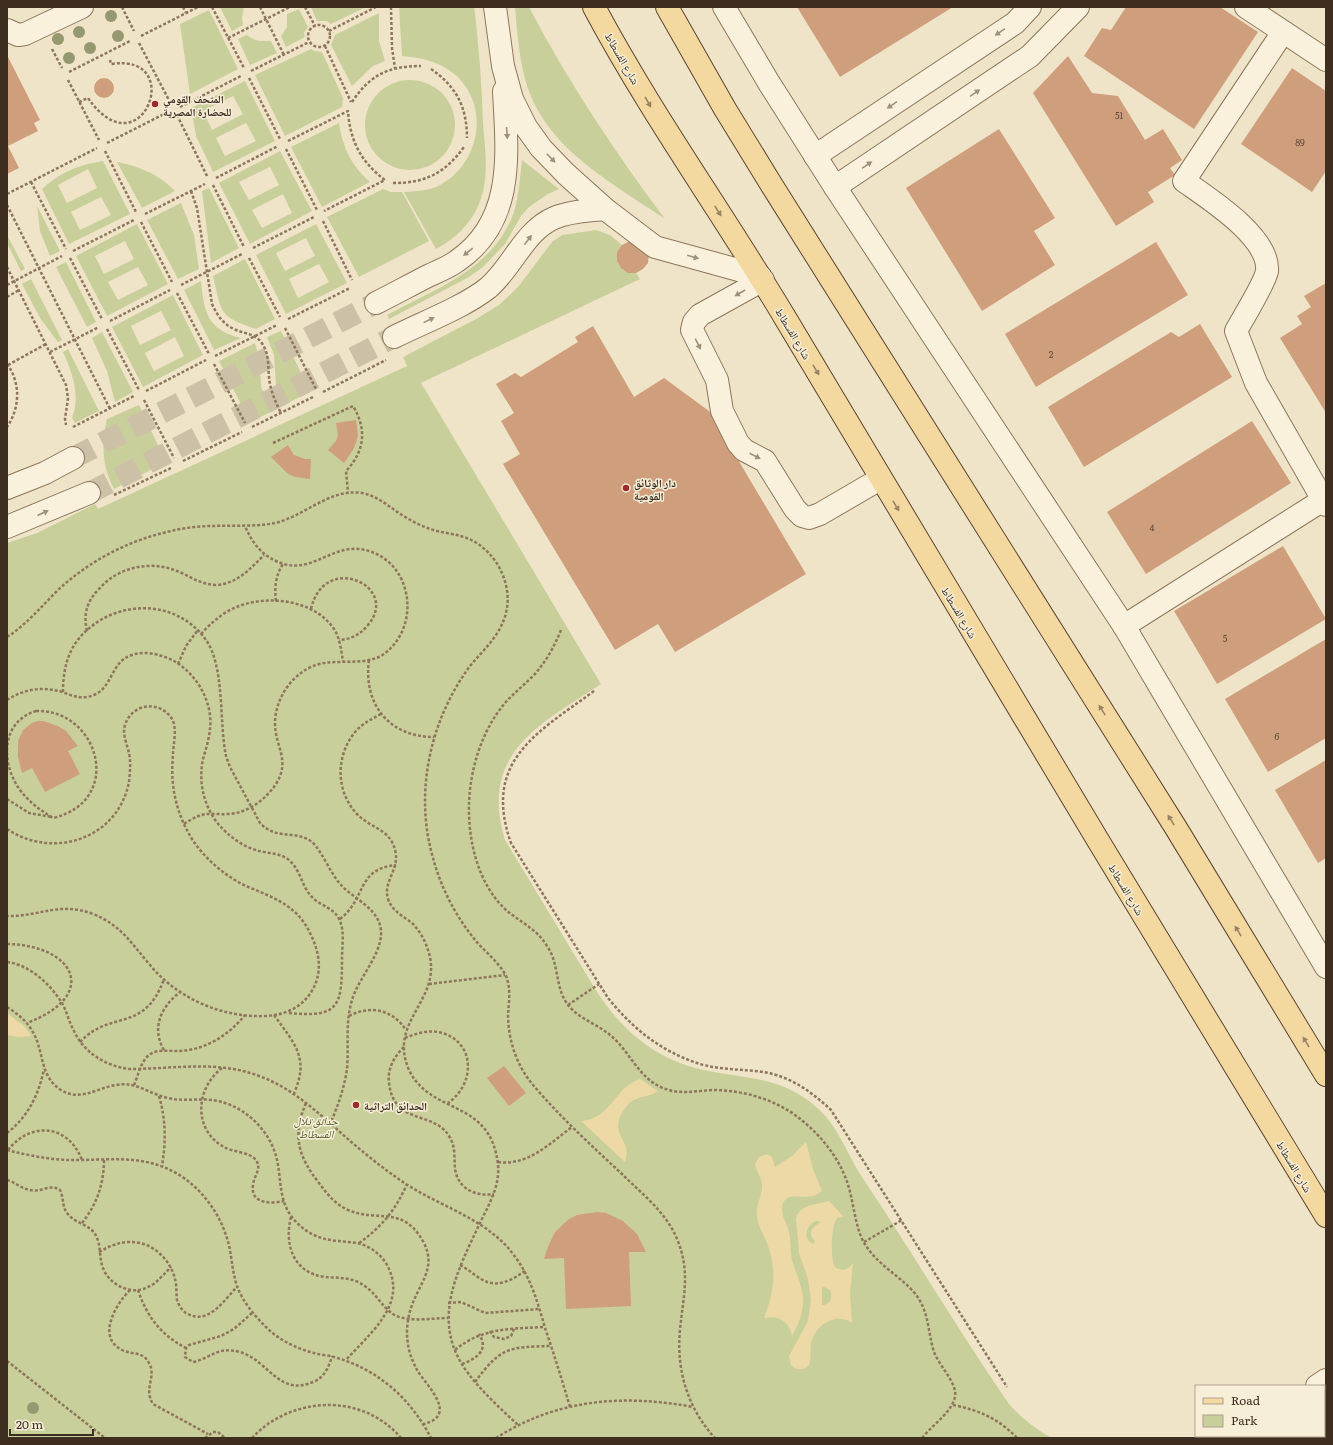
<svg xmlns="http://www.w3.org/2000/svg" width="1333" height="1445" viewBox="0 0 1333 1445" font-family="Literata,'Noto Naskh Arabic',serif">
  <rect width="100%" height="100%" fill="#f0e4c8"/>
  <!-- green -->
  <g fill="#c9cf9b" fill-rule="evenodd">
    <path d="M220,7H244L242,18L243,25L232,31Z"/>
    <path d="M311,7H366L331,24L327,21H317Z"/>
    <path d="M399,7H474L475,13C479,50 482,86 483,123C485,150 490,178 479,204C470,225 456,238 436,249L404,192C416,191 429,191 440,185C481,163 491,104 453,73C438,61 421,58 402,56Z"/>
    <path d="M515,7H529C568,82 615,152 665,219C611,182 543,147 525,79C519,56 517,31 515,7Z"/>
    <path d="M299,9L308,27L304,33L305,37L286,47L281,36L287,27V14Z"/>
    <path d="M209,10L238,69L190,94L180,24Z"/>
    <path d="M379,13V41L385,61L373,66L352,86L331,45L335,35Z"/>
    <path d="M247,35C255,42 261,41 271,41L277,53L250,65L238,39Z"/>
    <path d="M311,49L314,51L322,52L343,98L342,107L285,136L255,75Z"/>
    <circle cx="410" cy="125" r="45"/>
    <path d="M245,81L275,141L213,172L196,136L191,108ZM233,96L243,114L212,130L203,111ZM246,123L256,141L225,156L216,138Z"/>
    <path d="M339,123C343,148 351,165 370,182L322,207L291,147Z"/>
    <path d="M280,151L312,211L250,244L219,183ZM270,167L279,185L249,200L239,182ZM283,194L292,213L262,228L252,210Z"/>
    <path d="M522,160L559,189L548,194L529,207L521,216L505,244L483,267L469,277L389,319L387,315C435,289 494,269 514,212C519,195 520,177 522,160Z"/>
    <path d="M103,161L130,214L69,244L42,189C61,172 78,165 103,161ZM88,169L97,188L67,203L58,185ZM101,197L111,215L80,230L71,212Z"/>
    <path d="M117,162C141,167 158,174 175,191L142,208Z"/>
    <path d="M209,188L239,248L211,263L202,191Z"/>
    <path d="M383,189L391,192H402L429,241L359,277L327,217Z"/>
    <path d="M181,203L194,235L199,269L178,279L147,220Z"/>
    <path d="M37,206L60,251L50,256L40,231Z"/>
    <path d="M137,224L168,284L107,316L76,256ZM125,241L134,259L104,274L95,256ZM138,267L148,285L118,300L108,282Z"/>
    <path d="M316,224L347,283L286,314L256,255ZM306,238L315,256L285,271L276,253ZM319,264L329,282L298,298L289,279Z"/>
    <path d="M596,230L610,235L622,245L617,261C622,270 626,273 636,273L640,279L421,383L601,684C539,725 479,753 505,840L597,992C624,1033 659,1062 709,1071C749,1079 781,1077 815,1106C838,1125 846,1152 862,1177C912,1252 958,1330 1009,1404C1022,1418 1035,1429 1052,1438H7V543L37,533L95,504L98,509L407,366L403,357L476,319L499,305L518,287L552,242L562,235Z"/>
    <path d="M7,235L25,269L21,271L7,243Z"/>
    <path d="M245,259L275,319L256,329C218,316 222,313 213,276Z"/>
    <path d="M66,262L96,322L87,327L56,267Z"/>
    <path d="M31,279L62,340L58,342L40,318L22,284Z"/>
    <path d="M201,281C204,312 207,330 241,338L214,350L184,290Z"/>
    <path d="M173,295L203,355L143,387L112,327ZM161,311L171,330L140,345L131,326ZM175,337L184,356L154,371L145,353Z"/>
    <path d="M281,331L310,392L284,405L276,386L274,355L267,337Z"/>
    <path d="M102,332L133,392L115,402L107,371L92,338Z"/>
    <path d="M255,343L260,361L261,387L273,411L250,422L219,361Z"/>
    <path d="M68,349L99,411L75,423L72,418C81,397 72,371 63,352Z"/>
    <path d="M139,405L166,462L114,489C102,466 101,444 107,419Z"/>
  </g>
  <!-- sand -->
  <g fill="#ecd9a5" fill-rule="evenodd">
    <path d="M7,1013L25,1027L31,1036L19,1037L7,1035Z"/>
    <path d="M640,1079L658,1091C650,1097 640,1096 632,1101C627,1104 625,1109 622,1113C609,1135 633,1140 625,1162L581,1121C613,1118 613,1088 640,1079Z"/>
    <path d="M806,1142L813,1169L822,1191C807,1203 794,1191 785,1200C777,1210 787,1222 789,1232C791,1241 790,1250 792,1260C796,1274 803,1286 803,1301C803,1314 798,1325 792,1336C789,1321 779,1315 764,1318C773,1295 777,1272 769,1249C766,1238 759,1229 757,1217C755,1205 763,1196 762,1184C761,1177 756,1171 755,1164L759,1157L767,1154L772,1157L775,1167L792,1156Z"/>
    <path d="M829,1201L844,1217L837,1218C831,1225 830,1259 835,1267C842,1272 848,1270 853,1263L850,1293L852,1323C837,1312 817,1324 812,1340C809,1348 812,1357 809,1365C803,1371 797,1371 791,1365L789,1356L808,1321L811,1300L808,1279L799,1253L796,1218C802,1203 816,1205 829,1201ZM816,1221L821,1222C813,1227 806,1232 815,1241L813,1244C802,1238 806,1225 816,1221ZM822,1286L830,1290C833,1297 831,1305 822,1305Z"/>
  </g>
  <!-- building -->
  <g fill="#cf9f7d">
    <path d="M797,7H953L840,77Z"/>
    <path d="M1126,7H1220L1258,32L1194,129L1084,56L1102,28L1111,30Z"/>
    <path d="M7,55L40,120L34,123L38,131L8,146L19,168L7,174Z"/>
    <path d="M1068,56L1092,93L1118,96L1145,140L1163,129L1182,160L1170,168L1175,175L1148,192L1154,202L1116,226L1033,93Z"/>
    <path d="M1292,68L1326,91V171L1312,192L1241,144Z"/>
    <circle cx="104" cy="88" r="10"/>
    <path d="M999,129L1055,218L1034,231L1055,265L982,311L906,188Z"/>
    <path d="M630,241L649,254L648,263L643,269L636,273H628L621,268L617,261V252L622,245Z"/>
    <path d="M1156,242L1188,295L1036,387L1005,334Z"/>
    <path d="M1326,283V413L1280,338L1302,324L1297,316L1311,307L1304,296Z"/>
    <path d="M1200,324L1232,377L1084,467L1048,407L1171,332L1179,337Z"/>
    <path d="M593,326L634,397L664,378L709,411L806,574L675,652L658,624L615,650L503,464L520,454L501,421L514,413L496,384L515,373L521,377L578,342L575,337Z"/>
    <path d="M356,420L358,435L356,443L353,450L344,463L328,450L336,441L338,435L336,423Z"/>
    <path d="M1252,421L1291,483L1146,574L1107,512Z"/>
    <path d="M288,445L294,455L305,459H311L310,479L295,477L288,474L271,457Z"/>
    <path d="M1283,546L1326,619L1217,684L1174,611Z"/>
    <path d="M1326,639V738L1268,772L1225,699Z"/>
    <path d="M38,721H43L58,726L66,731L78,746L68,751L80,774L45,792L32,768L22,773L18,757V741L23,730L32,723Z"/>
    <path d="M1326,760V858L1318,863L1275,790Z"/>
    <path d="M504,1066L526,1093L509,1106L487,1078Z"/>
    <path d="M597,1212L606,1213L623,1221L637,1234L646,1252H629L631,1306L566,1309L564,1258L544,1259L547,1249L555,1232L569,1219L577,1215Z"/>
  </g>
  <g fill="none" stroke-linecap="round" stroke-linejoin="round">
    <!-- minor-tunnel -->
    <g stroke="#ccc0a6" stroke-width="22" stroke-dasharray="22 11" stroke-linecap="butt">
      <path d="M73,458L376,303"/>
      <path d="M89,493L394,337"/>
    </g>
    <defs>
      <g id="minor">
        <path d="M495,7L503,66L512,99L526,127L541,148L566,174L605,209L655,247L760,276"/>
        <path d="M724,7L769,83L835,187L1124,626L1326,967"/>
        <path d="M1246,7L1326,60"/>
        <path d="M7,30L18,35L25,34L82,7"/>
        <path d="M1283,32L1184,181C1208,198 1270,237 1267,271C1265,283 1243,318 1236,331L1256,383L1326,505"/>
        <path d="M815,156L1015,23L1030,7"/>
        <path d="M835,187L1030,56L1078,7"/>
        <path d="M763,280L700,315L694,322L692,330L717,380L722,411L738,443L744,450L765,461L795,509L802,516L809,518L820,514L880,479"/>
        <path d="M376,303C394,294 412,284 430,275C439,271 449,267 457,261C516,221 507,152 504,91"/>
        <path d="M394,337C422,323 464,307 488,288C512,268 524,231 554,218C570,211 588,211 605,209"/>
        <path d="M7,488L45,473L73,458"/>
        <path d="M7,527L89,493"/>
        <path d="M1124,626L1323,500"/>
        <path d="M1317,1386L1326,1380"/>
      </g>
      <g id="major">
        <path d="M594,7C651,114 722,212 784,316C962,617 1144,917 1326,1216"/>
        <path d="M667,7L725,109L771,184L1176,828L1326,1075"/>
      </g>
    </defs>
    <!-- minor casing -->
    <use href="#minor" stroke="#8d765c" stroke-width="24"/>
    <!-- major casing -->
    <use href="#major" stroke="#5b4430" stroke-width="24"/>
    <!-- path -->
    <g stroke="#8d765c" stroke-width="2.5" stroke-dasharray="3 2" stroke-linecap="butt">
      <path d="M122,7L134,31"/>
      <path d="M183,7L186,13"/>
      <path d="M212,7L244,68"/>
      <path d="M260,7L284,55"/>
      <path d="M305,7L315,26"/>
      <path d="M391,7L392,48L395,68"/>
      <circle cx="319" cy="36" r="11"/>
      <path d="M329,31L376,7"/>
      <path d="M141,36L198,7"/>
      <path d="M228,38L290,7"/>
      <path d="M139,43L171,104"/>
      <path d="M325,46L351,102"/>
      <path d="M52,49L62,68"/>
      <path d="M431,69C456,86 467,107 467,138"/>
      <path d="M251,71L309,42"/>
      <path d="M69,72L130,41"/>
      <path d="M249,78L280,139"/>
      <path d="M68,80L99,140"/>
      <path d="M79,102L88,98C141,174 188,52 111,64L110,60"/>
      <path d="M352,102C370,75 388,66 421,66"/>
      <path d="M180,107L241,76"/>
      <path d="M177,115L207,176"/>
      <path d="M288,141L348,111C350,141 361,162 385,180L324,211"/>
      <path d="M107,143L168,112"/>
      <path d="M286,149L317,210"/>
      <path d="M105,151L136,212"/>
      <path d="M216,178L278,146"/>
      <path d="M31,182L66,249"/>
      <path d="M393,183C426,183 445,173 464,147"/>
      <path d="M213,185L244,247"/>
      <path d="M191,191L197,208L212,304C217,315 223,324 234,329C244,334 254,333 261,342C271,355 267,370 270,384C272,394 276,403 281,413"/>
      <path d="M7,194L97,148"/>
      <path d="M7,205L110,409"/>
      <path d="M145,214L205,184"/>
      <path d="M323,221L352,280"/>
      <path d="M141,222L172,282"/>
      <path d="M253,248L314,217"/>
      <path d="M73,251L134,220"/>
      <path d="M70,258L102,319"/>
      <path d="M249,258L280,317"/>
      <path d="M7,267L66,385L68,398L65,419L66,425"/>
      <path d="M7,285L62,256"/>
      <path d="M181,285L242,254"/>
      <path d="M177,293L209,354"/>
      <path d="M7,297L19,290"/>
      <path d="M288,319L350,288"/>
      <path d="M110,321L170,290"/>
      <path d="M285,328L316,389"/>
      <path d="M107,329L139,390"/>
      <path d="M50,352L99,327"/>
      <path d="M215,356L277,325"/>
      <path d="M7,364C21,383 20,408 7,427"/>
      <path d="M214,364L245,423"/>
      <path d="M8,365L46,344"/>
      <path d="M146,391L206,360"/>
      <path d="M323,392L386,360"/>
      <path d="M144,400L174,458"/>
      <path d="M73,427L134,396"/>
      <path d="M252,427L313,397"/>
      <path d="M273,443L353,406C367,429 365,451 346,471L348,492"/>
      <path d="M183,461L242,432"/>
      <path d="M114,495L171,468"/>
      <path d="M276,601C274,587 276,575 283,564"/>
      <path d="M311,609C324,551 401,586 368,625C360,635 351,639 339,640"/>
      <path d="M561,630C554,647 546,662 533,676C524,685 514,693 505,703C482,730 470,769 469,804C468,841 478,884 506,910C520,922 537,929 547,946C559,963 555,985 566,1002C576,1018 596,1023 610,1035C630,1051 638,1078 663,1088C679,1095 695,1091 712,1090C742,1090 775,1099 799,1118C822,1136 841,1160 849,1188C854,1206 855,1224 863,1241C876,1264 896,1273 913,1291C930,1311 927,1330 934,1352C939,1365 953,1379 955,1391C958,1408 932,1425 922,1438"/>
      <path d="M87,631C83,614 87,601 99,589C118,567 150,560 177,571C190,576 201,585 217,585C238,583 250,569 264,555"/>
      <path d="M201,634C210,624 220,615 232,609C263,594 313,598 334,629C340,638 341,650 343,661"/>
      <path d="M7,637C27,624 41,607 58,590C88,562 127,541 167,532C182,528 198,526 213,526C234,525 255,527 275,523C305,516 330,488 362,493C378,496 389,507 402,515C413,522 425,528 437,531C450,534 463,535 475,542C497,555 511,583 507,608C503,633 485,648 470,666C430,720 414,793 433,858C441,888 456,917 476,941C485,952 499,962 506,976C511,988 509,1002 508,1014C508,1040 517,1067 534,1086C561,1118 592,1146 622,1174C642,1194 666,1212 677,1239C691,1272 683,1297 680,1330C676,1370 688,1409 715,1438"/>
      <path d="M369,660C363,704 389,737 434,737"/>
      <path d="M178,664L186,646L198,630"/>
      <path d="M594,691C537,733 482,761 511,843L608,998C633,1029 662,1052 700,1064C721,1070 742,1069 763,1072C790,1076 812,1092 831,1110L1007,1387"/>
      <path d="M63,692C63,674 66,656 77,641C109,599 175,596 206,640C225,667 219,723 226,756L230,767L260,823C277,841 295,829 312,842C322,851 330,873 341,885C353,898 375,907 380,925C387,949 359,976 352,1000C345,1023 349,1046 347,1069C344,1089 338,1106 330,1124"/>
      <path d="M7,700C24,689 42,686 62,692C73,696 82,700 94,695C113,687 111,661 132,655C146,650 162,655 174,661C198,675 213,703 210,729C209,739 206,749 203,759C198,782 204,808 220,826C229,836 242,846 256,850C267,854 281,852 290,861C301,871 302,888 313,898C321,906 334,908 339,919C345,930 342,946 342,959C342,1007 339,1018 288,1013"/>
      <path d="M36,711C99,709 125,801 53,818C40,810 29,802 20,790C1,764 0,722 36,711Z"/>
      <path d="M381,714C372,719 363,723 356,731C335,755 335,793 359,816C369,826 385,829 392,842C405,868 382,878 388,899C392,911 403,916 412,923C421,932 427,944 430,957C439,1002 388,1022 409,1070C431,1116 491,1098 498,1165C500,1187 488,1206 479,1225C456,1274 430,1323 468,1373C482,1392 501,1409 518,1425"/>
      <path d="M7,799L29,813L52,817"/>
      <path d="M184,824C205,810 207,815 229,814C248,813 266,799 276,784C291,760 275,747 275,723C275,699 292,673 316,665C337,658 365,667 384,654C424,624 411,555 359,549C332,546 312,572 284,564C264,558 253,545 245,526"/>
      <path d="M7,829C53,860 118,839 129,782C130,772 131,762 129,753C127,744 122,734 125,725C129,712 142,704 155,707C162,708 170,714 173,721C177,732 173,745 173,755C170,785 176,813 192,839C205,859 225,876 246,886C272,897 297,905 310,933C319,951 323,970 313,989C303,1007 286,1015 265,1016C222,1018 177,998 150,965C131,943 121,925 93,914C59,901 39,917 7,916"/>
      <path d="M340,919C367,898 356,869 396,865"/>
      <path d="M7,944C74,945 101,995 27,1023"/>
      <path d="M7,962C30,965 50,984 62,1003C67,1012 69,1022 74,1031C84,1053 106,1066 129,1069C173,1069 218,1060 259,1076C287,1086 308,1104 330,1123C354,1145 379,1166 406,1184C443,1208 490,1220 516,1258C531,1279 538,1303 545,1328C554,1354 562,1380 570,1407"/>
      <path d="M429,984L505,975"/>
      <path d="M568,1005L599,984"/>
      <path d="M7,1007C18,1014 28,1022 34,1034C44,1053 40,1077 61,1090C81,1102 96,1088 116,1085C136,1081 149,1094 168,1098C189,1103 204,1095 228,1104C254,1114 274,1138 278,1165C281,1183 280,1202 292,1217C303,1232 320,1240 339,1241C346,1242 354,1242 361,1244C373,1248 384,1257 389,1269C406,1306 368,1335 346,1360"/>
      <path d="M274,1015C294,1043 310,1058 294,1093"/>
      <path d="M349,1016C370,1005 392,1009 406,1030"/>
      <path d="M405,1038C415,1034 426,1030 438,1032C475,1039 477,1083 448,1103"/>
      <path d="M80,1042C111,1009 144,1034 164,979"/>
      <path d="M404,1047C394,1057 387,1069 389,1083C394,1126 433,1110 449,1136C456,1147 454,1158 455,1169C458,1189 476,1197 494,1194"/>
      <path d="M164,1050C151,1028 161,1007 180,992"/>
      <path d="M222,1068C196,1088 192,1129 224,1147C232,1152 249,1152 255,1159C263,1168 254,1175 253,1185C250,1204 271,1204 284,1201"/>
      <path d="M134,1085C138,1076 141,1061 149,1055C157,1049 167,1051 176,1051C204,1051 228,1036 245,1015"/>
      <path d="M159,1096C166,1120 166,1141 162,1166"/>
      <path d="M306,1103C292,1136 298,1156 319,1183C327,1194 335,1204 348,1210C378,1223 403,1204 424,1243C437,1269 418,1285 411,1308C407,1320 406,1333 408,1344C409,1353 413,1362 417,1370C426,1385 459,1415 424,1424"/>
      <path d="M7,1133C28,1117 39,1094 44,1069"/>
      <path d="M7,1150C26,1155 47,1159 67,1160C105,1161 141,1153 176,1173C204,1189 224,1219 230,1250C232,1262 233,1274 237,1286C242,1300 253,1314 264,1325C277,1339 295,1348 314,1353C320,1355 328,1355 334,1357C378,1369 411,1399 431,1438"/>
      <path d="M8,1150C31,1121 68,1124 82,1160"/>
      <path d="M498,1162C528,1166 549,1144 572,1127"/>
      <path d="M7,1180C15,1182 22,1189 30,1190C41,1193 50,1183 60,1190C64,1198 62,1207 67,1213C76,1225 92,1224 97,1238C101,1247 99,1258 103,1268C109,1285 132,1296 148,1287C157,1283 164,1274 171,1267"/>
      <path d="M291,1217C284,1244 293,1273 325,1277C336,1278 347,1277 358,1282C374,1290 377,1300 389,1311C402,1324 431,1318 448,1318"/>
      <path d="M82,1223C97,1204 104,1184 104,1159"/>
      <path d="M864,1242L902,1220"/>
      <path d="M359,1243C382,1227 396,1209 407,1184"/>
      <path d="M99,1252C113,1244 125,1240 140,1243C157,1247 171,1262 175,1279C177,1286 176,1293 177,1300C179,1306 183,1312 188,1314C209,1325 224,1300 237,1287"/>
      <path d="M460,1265C468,1269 474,1275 481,1279C497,1289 512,1280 525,1271"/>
      <path d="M130,1290C116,1304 96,1337 122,1350C132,1355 143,1351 149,1363C157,1377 143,1388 153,1404L208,1434"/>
      <path d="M138,1290C147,1317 161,1335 186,1348"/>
      <path d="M448,1303L461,1302L485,1313L540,1309"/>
      <path d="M252,1313L234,1329L221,1336L189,1345L186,1348L185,1357L193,1362C212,1358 216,1346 240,1352C268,1360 279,1397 313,1382C324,1378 329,1367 332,1356"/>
      <path d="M490,1331L494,1337L504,1339L511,1336L514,1329"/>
      <path d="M455,1350C483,1327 511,1329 545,1327"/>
      <path d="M7,1361L105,1438"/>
      <path d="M462,1364C475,1359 490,1351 479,1334"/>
      <path d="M475,1382C501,1347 508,1347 551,1346"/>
      <path d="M953,1405C979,1410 999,1419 1017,1438"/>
      <path d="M205,1438L213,1432H218L225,1438"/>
      <path d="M252,1438C291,1396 362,1392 401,1438"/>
      <path d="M496,1438C557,1399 623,1394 693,1407"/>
    </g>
    <!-- minor -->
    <use href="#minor" stroke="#faf1dc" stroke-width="22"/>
    <!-- major -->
    <use href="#major" stroke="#f3d9a0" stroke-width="22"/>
  </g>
  <!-- trees -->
  <g fill="#96986f">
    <circle cx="111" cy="16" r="6"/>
    <circle cx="79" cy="32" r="6"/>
    <circle cx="118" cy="36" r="6"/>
    <circle cx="58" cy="39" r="6"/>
    <circle cx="90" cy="48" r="6"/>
    <circle cx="69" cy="58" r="6"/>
    <circle cx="33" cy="1408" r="6"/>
  </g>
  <!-- one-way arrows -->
  <defs><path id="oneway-solid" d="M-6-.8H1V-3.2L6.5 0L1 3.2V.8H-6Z"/></defs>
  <g fill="#9c907e">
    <use href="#oneway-solid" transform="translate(1000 32) rotate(146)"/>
    <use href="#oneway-solid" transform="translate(975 93) rotate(-34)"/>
    <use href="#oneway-solid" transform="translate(892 105) rotate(146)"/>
    <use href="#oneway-solid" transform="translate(507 133) rotate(86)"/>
    <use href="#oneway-solid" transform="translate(551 158) rotate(46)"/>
    <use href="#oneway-solid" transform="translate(867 165) rotate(-34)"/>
    <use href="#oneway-solid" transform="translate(528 240) rotate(-53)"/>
    <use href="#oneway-solid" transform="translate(468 252) rotate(141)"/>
    <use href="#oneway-solid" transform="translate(693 257) rotate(16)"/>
    <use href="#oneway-solid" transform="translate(740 293) rotate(150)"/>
    <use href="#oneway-solid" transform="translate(429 320) rotate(-26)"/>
    <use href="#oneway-solid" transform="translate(698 344) rotate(63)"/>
    <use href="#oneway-solid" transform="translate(755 456) rotate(27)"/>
    <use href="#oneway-solid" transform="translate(43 513) rotate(-24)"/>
  </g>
  <g fill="#988460">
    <use href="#oneway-solid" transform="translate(648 102) rotate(60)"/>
    <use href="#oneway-solid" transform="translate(718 211) rotate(57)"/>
    <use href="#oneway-solid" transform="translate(816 370) rotate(59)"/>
    <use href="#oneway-solid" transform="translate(896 506) rotate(59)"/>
    <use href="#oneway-solid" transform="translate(1102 710) rotate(-122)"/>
    <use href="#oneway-solid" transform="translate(1171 820) rotate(-122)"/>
    <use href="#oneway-solid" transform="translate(1238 931) rotate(-121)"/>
    <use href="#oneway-solid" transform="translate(1306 1042) rotate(-121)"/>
  </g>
  <!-- markers -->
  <g fill="#9e2a2b" stroke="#f7eed8" stroke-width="1.5">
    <circle cx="155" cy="104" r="4"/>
    <circle cx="626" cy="488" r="4"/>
    <circle cx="356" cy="1105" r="4"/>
  </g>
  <g text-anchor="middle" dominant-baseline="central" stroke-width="3" stroke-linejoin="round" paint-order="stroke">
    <!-- number labels -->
    <g font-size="9" fill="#624a37">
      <text x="1119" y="115">51</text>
      <text x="1300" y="142">89</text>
      <text x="1051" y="354">2</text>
      <text x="1152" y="527">4</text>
      <text x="1225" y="638">5</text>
      <text x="1277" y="736">6</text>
    </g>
    <!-- street labels -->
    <g font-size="11" fill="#3d2e20" stroke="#f7eed8">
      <text transform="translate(623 58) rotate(60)">شارع الفسطاط</text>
      <text transform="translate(794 333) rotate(59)">شارع الفسطاط</text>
      <text transform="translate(960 612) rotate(59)">شارع الفسطاط</text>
      <text transform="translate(1127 889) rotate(59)">شارع الفسطاط</text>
      <text transform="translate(1295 1166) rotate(59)">شارع الفسطاط</text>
    </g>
    <!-- poi labels -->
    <g font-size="11" font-weight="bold" fill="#3d2e20" stroke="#f7eed8" text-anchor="start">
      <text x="163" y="98">المتحف القومي<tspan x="163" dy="13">للحضارة المصرية</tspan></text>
      <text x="634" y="482">دار الوثائق<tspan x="634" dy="13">القومية</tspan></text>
      <text x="364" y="1105">الحدائق التراثية</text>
    </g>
    <!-- park labels -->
    <g font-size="11" font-style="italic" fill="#4d5a26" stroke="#f7eed8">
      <text x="316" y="1120">حدائق تلال<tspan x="316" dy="13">الفسطاط</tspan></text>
    </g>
  </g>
  <!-- border -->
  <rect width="1333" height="1445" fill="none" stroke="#3d2e20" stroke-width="16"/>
  <!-- legend -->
  <rect x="1195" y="1385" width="130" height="52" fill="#f7eed8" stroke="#ada18e"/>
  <rect x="1203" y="1398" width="20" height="6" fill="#f3d9a0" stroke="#ada18e"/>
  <text x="1231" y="1405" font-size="12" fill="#3d2e20">Road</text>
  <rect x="1203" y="1415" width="20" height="12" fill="#c9cf9b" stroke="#ada18e"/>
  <text x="1231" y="1425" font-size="12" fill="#3d2e20">Park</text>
  <!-- scale -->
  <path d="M10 1429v6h83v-6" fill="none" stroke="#3d2e20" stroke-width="2"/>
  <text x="16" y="1429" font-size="12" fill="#3d2e20" stroke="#f7eed8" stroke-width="3" paint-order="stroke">20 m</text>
</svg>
